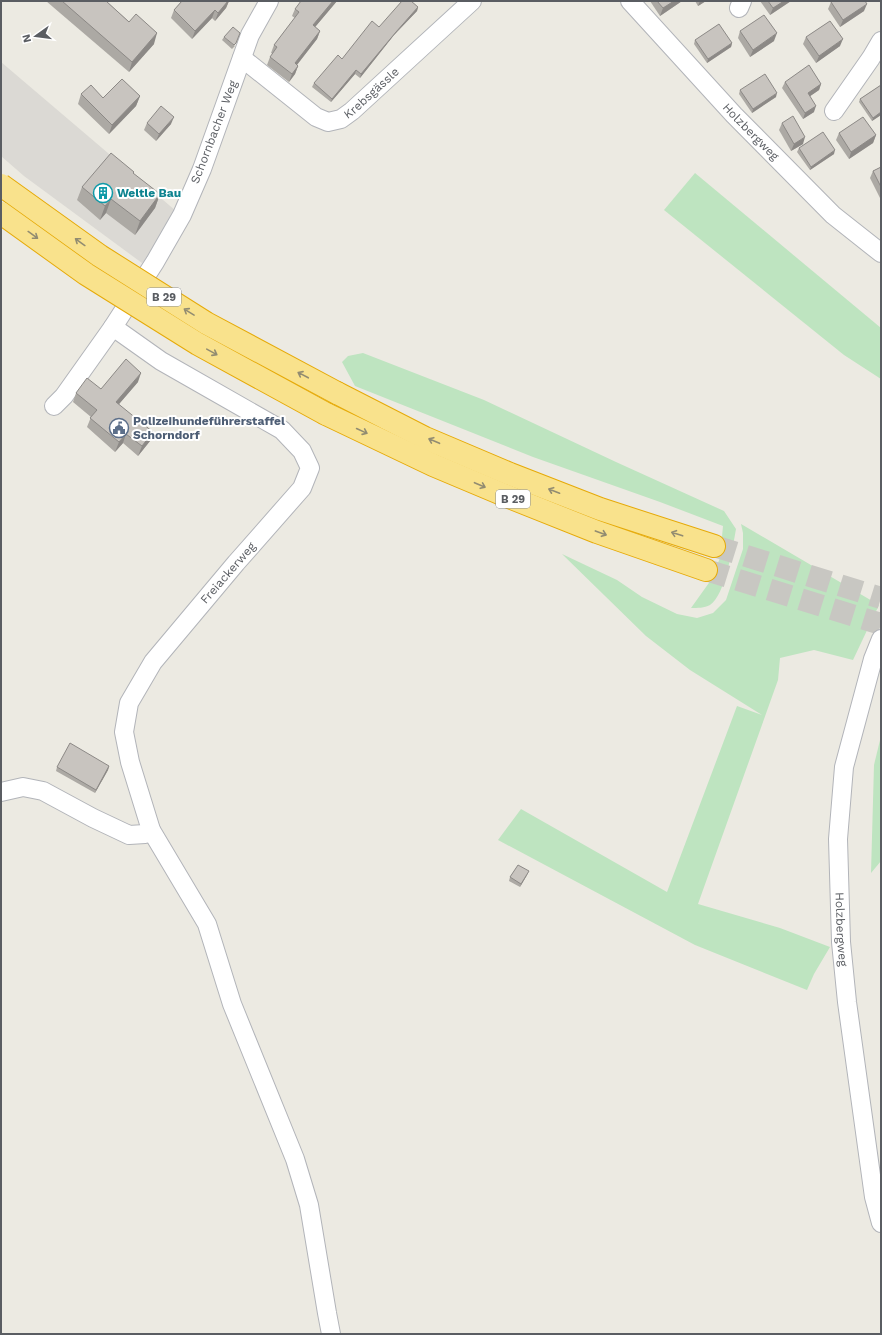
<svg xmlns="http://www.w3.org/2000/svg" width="882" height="1335" viewBox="0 0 882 1335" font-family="'Work Sans',sans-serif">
  <rect width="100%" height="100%" fill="#eceae2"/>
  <!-- industrial -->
  <path fill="#dbd9d4" d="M1,62L176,211L157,249L142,263L24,176L1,156Z"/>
  <!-- green -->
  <g fill="#bee4c0">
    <path d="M695,173L881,328V379L844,355L664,210Z"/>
    <path d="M363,353L484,400L616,462L724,511L736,529C733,546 725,596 710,605C704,608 698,608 691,608L711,580L720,558L723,526L660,502L533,457L355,386L342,362L348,356Z"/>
    <path d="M741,524L879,605L853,660L814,650L780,658L778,680L698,904L780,928L830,947L814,974L807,990L695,945L498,840L521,809L667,892L737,706L762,715L690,670L646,636L562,554L617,580L642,597L677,614L697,618L713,613L726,600L743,549V533Z"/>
    <path d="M881,736V861L871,873L874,765Z"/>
  </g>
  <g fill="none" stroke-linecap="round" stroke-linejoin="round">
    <!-- highway-tunnel -->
    <g stroke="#c8c7c2" stroke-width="22" stroke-dasharray="22 11" stroke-linecap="butt">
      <path d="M714,546L881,598"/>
      <path d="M706,570L881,624"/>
    </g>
    <defs>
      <g id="minor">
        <path d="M269,1L250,35L202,169L182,215L155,262L113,327L161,361L282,430L302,451L310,468L302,488L236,563L153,662L129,703L124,732L130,762L151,830L207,924L232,1004L295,1159L309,1205L327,1313L331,1334"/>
        <path id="s1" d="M630,1L734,115L833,215L881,253"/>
        <path d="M739,8L742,1"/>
        <path id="s2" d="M242,58L316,117L328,122L341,119L352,111L472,1"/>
        <path d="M834,111L871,58L881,41"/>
        <path d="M54,406L64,396L113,327"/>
        <path id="s3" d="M881,639L873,659L844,767L838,839L841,942L847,1002L874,1197L881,1223"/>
        <path d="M1,792L23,787L43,791L93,818L129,835L145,834L151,830"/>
      </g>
      <g id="highway">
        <path d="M337,393L425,438L510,474L600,509L714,546"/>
        <path d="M326,414L433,465L514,499L597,532L706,570"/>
      </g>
    </defs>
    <!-- minor casing -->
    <use href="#minor" stroke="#b2b4b9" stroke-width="20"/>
    <!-- highway casing -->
    <use href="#highway" stroke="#e6aa08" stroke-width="24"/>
    <!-- minor -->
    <use href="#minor" stroke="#fff" stroke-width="18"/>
    <!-- highway -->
    <use href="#highway" stroke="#f9e28c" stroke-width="22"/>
    <defs>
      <g id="highway-bridge">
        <path d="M1,185L100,256L206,323L337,393"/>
        <path d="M1,213L86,274L198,344L326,414"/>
      </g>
    </defs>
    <!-- highway-bridge casing -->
    <use href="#highway-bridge" stroke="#e6aa08" stroke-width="24" stroke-linecap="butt"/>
    <!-- highway-bridge -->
    <use href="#highway-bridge" stroke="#f9e28c" stroke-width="22"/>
  </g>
  <!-- wall -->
  <g fill="#aca9a4">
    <path d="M46,1H106L154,44L129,72Z"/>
    <path d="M182,1H229L226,8L215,21L212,18L192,39L171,18L174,10Z"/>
    <path d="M337,1L315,27L320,31L317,39L297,65L298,66L295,74L289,82L267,65L270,57L273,54L271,53L274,45L295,18L292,16L295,9Z"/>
    <path d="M650,1H682L660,16Z"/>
    <path d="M695,1H706L698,6Z"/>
    <path d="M760,1H791L770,15Z"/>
    <path d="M831,2L864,11L840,27L828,9Z"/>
    <path d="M418,7L417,11L394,35L360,78L355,74L331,102L312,87L314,83L379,27Z"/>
    <path d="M740,31L774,41L750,57L738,38Z"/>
    <path d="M224,37L235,46L232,49L222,40Z"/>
    <path d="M806,37L840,46L816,63L803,44Z"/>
    <path d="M695,40L732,43L731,47L707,63L694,44Z"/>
    <path d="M785,82L821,84L819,90L810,96L814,112L803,119L782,88Z"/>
    <path d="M881,85V115L872,121L859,102L860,99Z"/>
    <path d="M740,90L776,97L752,113L739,94Z"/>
    <path d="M81,94L103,98L140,96L136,106L109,134L78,104Z"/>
    <path d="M147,123L171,124L156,141L144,130Z"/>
    <path d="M782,123L803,144L791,151L779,130Z"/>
    <path d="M839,133L876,135L873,143L849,159L836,140Z"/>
    <path d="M799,148L834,154L810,170L797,152Z"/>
    <path d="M881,167V200L870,178L873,171Z"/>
    <path d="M134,172L133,174L160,194L155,208L135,235L106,213L100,220L77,200L82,187Z"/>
    <path d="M138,382L119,404L150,441L138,456L123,443L115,452L87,427L91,417L73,402L76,393L101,389Z"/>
    <path d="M109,766L108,770L95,793L56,771L57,767Z"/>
    <path d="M527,875L520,887L509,881L510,877Z"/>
  </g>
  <!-- shaded-wall -->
  <g fill="#8c8986">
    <path d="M226,1H229L226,8L215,21L218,13Z"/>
    <path d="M333,1H337L310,33L313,25Z"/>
    <path d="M674,1H682L660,16L663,8Z"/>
    <path d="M700,1H706L698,6Z"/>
    <path d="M784,1H791L770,15L773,8Z"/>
    <path d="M867,4L864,11L840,27L843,20Z"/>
    <path d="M418,7L417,11L394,35L360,78L361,74L396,32Z"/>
    <path d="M215,10L212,18L192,39L195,31Z"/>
    <path d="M320,31L317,39L292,71L295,63Z"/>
    <path d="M157,33L154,44L129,72L132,62Z"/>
    <path d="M777,33L774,41L750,57L753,50Z"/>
    <path d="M843,39L840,46L816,63L819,56Z"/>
    <path d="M732,43L731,47L707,63L708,59Z"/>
    <path d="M298,66L295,74L289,82L292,74Z"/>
    <path d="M356,70L355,74L331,102L332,99Z"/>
    <path d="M821,84L819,90L806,99L808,93Z"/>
    <path d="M777,93L776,97L752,113L753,109Z"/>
    <path d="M140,96L136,106L109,134L112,125Z"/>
    <path d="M816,106L814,112L803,119L805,113Z"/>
    <path d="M881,112V115L872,121L873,118Z"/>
    <path d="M174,117L171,124L156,141L159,134Z"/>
    <path d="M876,135L873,143L849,159L851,152Z"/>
    <path d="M805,137L803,144L791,151L794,144Z"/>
    <path d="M835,150L834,154L810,170L811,167Z"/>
    <path d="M160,194L155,208L135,235L140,221Z"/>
    <path d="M111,199L106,213L100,220L105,206Z"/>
    <path d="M141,373L138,382L113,411L116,402Z"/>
    <path d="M153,432L150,441L138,456L142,446Z"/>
    <path d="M126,434L123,443L115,452L119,442Z"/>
    <path d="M109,766L108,770L95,793L96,790Z"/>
    <path d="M529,871L527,875L520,887L521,884Z"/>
  </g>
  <!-- building -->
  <g fill="#c8c4bf" stroke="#8c8986">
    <path d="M62,1H106L129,22L136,14L157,33L132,62Z"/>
    <path d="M182,1H228L218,13L215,10L195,31L174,10Z"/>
    <path d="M301,1H333L313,25L320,31L295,63L298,66L292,74L270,57L277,47L274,45L299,12L295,9Z"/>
    <path d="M402,1H411L418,7L396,32L361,74L356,70L332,99L314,83L338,55L342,59L372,21L379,27Z"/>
    <path d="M657,1H674L663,8Z"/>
    <path d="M768,1H784L773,8Z"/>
    <path d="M831,1H865L867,4L843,20L831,2Z"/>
    <path d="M764,15L777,33L753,50L740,31Z"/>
    <path d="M830,21L843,39L819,56L806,37Z"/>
    <path d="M719,24L732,43L708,59L695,40Z"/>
    <path d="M233,27L240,33L236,43L234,45L224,37Z"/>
    <path d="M809,65L821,84L808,93L816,106L805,113L785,82Z"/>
    <path d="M765,74L777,93L753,109L740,90Z"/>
    <path d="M122,79L140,96L112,125L81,94L91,85L103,98Z"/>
    <path d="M881,85V112L873,118L860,99Z"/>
    <path d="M161,106L174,117L159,134L147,123Z"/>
    <path d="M793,116L805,137L794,144L782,123Z"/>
    <path d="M863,117L876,135L851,152L839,133Z"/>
    <path d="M823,132L835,150L811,167L799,148Z"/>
    <path d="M111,153L134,172L133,173L160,194L140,221L111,199L105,206L82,187Z"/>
    <path d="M881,167V187L873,171Z"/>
    <path d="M126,359L141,373L116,402L153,432L142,446L126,434L119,442L90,418L97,410L76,393L87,378L101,389Z"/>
    <path d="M70,743L109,766L96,790L57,767Z"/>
    <path d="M518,865L529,871L521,884L510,877Z"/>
  </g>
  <!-- one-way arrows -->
  <defs><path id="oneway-shaft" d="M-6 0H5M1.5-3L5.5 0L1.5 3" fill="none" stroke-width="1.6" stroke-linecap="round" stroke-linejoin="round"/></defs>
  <g stroke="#928c71">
    <use href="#oneway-shaft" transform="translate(33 235) rotate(36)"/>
    <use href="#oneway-shaft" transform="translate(80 242) rotate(-144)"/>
    <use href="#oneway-shaft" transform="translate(189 312) rotate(-148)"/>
    <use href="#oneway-shaft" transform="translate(212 352) rotate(29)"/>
    <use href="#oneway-shaft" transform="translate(303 375) rotate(-152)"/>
    <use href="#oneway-shaft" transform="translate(362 431) rotate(25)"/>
    <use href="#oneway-shaft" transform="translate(434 441) rotate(-157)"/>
    <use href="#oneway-shaft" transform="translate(480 485) rotate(23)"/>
    <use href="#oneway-shaft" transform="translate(554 491) rotate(-159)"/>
    <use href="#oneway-shaft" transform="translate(601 533) rotate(20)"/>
    <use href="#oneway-shaft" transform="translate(677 534) rotate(-162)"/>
  </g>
  <!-- icons -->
  <defs>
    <symbol id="building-ring" viewBox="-11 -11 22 22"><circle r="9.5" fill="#fff" stroke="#0f9aa8" stroke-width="1.5"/><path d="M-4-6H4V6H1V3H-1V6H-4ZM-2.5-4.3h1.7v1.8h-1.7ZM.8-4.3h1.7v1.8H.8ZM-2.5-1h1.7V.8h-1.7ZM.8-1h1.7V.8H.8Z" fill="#0f9aa8"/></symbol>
    <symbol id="civic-ring" viewBox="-11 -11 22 22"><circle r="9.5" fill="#fff" stroke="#5c6f8a" stroke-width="1.5"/><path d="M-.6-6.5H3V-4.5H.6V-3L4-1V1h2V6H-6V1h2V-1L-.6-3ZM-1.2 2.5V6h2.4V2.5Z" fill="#5c6f8a"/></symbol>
  </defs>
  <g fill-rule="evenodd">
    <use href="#building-ring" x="92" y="182" width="22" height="22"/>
    <use href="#civic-ring" x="108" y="417" width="22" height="22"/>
  </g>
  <g text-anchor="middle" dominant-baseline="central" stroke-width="4" stroke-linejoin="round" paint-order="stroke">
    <!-- shield labels -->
    <g fill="#fff" stroke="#8c8e91" stroke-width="1">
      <rect x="147" y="288" width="34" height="18" rx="3"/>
      <rect x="496" y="490" width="34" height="18" rx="3"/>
    </g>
    <g font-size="11" font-weight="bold" fill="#5a5d62">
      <text x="164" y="297">B 29</text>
      <text x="513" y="499">B 29</text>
    </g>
    <!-- street labels -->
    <g font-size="12" fill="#5a5d62" stroke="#fff">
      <text stroke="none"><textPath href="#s2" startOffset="161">Krebsgässle</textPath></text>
      <text stroke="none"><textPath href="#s1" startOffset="178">Holzbergweg</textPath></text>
      <text transform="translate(214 132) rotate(-69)">Schornbacher Weg</text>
      <text transform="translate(228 573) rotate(-49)">Freiackerweg</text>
      <text stroke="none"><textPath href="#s3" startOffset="296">Holzbergweg</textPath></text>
    </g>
    <!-- culture labels -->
    <g font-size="12" font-weight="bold" fill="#0d838f" stroke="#fff" text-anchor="start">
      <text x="117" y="193">Weltle Bau</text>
    </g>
    <!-- service labels -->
    <g font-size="12" font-weight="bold" fill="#4e5e75" stroke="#fff" text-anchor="start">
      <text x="133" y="421">Polizeihundeführerstaffel<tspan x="133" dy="14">Schorndorf</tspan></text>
    </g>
  </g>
  <!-- border -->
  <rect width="882" height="1335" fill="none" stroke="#5a5d62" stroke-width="4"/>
  <!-- north arrow -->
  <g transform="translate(36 36) rotate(256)" stroke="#ffffff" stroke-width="3" paint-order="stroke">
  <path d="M0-3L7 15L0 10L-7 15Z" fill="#5a5d62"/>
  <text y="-6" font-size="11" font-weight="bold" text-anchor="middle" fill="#5a5d62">N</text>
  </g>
</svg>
